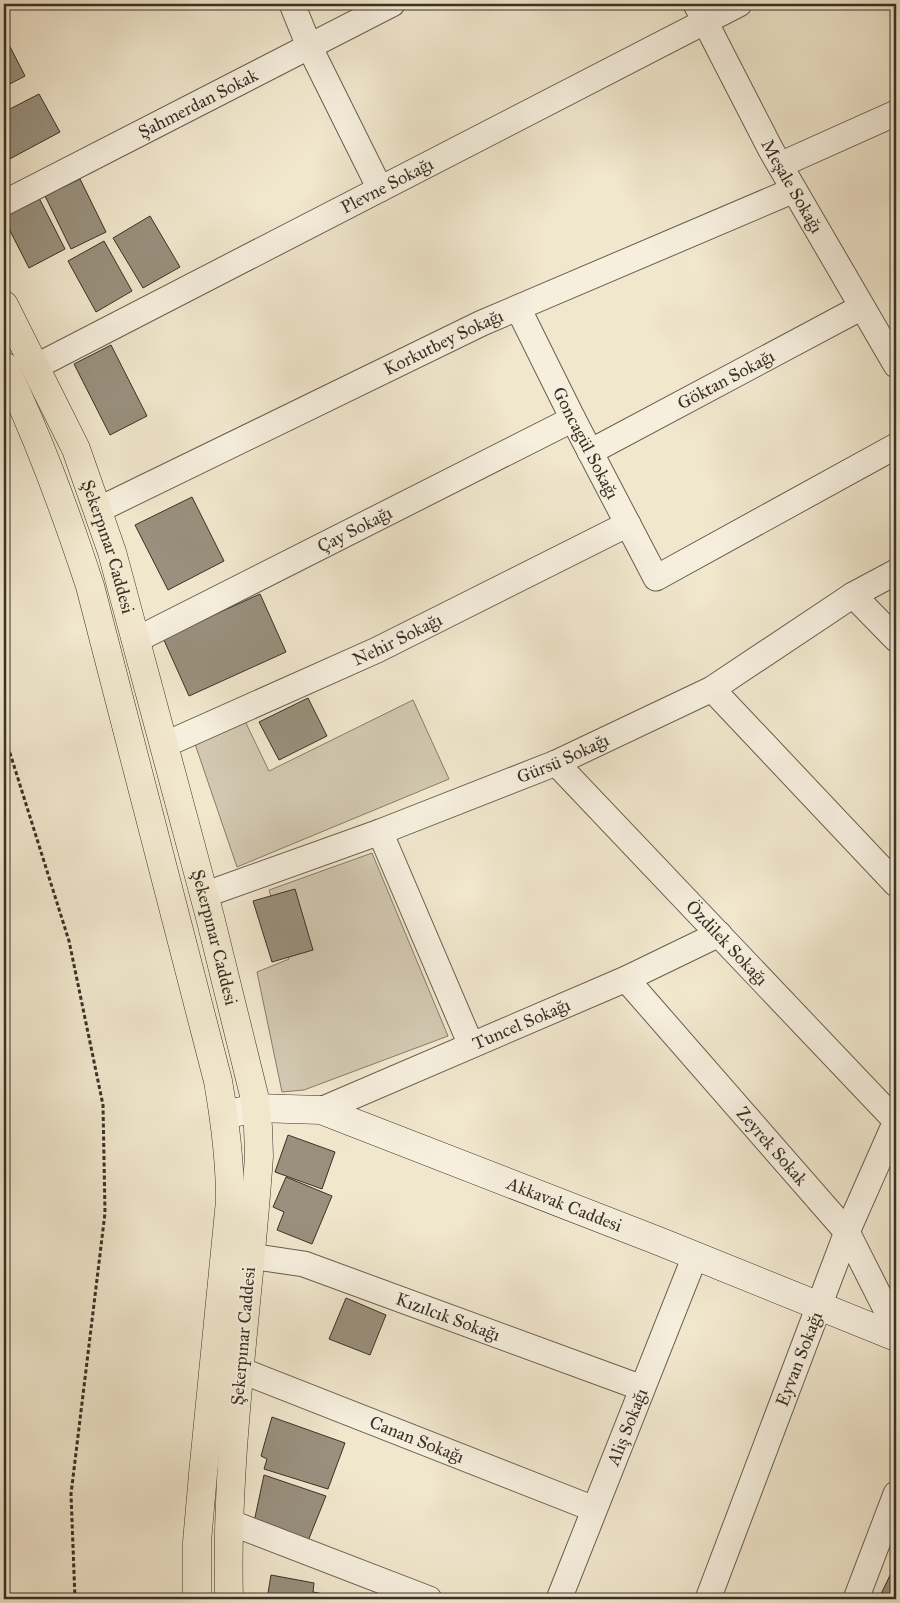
<svg xmlns="http://www.w3.org/2000/svg" width="900" height="1603" viewBox="0 0 900 1603" font-family="'IM FELL Great Primer',serif">
  <rect width="100%" height="100%" fill="#f1e7cd"/>
  <filter id="stains"><feTurbulence type="fractalNoise" baseFrequency=".004" numOctaves="4"/><feColorMatrix values="0 0 0 0 .2 0 0 0 0 .09 0 0 0 0 .02 0 0 0 .5 -.17"/></filter>
  <radialGradient id="worn" r=".72"><stop offset=".6" stop-color="#630" stop-opacity="0"/><stop offset="1" stop-color="#630" stop-opacity=".3"/></radialGradient>
  <!-- green -->
  <g fill="#d2c8b1" stroke="#867c6c">
    <path d="M413,700L449,779L237,867L194,741L244,719L269,771Z"/>
    <path d="M372,853L448,1036L304,1090L282,1092L257,972L289,959L269,890Z"/>
  </g>
  <!-- building -->
  <g fill="#99907d" stroke="#3a3127">
    <path d="M4,35L25,76L4,87Z"/>
    <path d="M39,94L60,132L4,162V112Z"/>
    <path d="M80,179L106,232L71,249L45,196Z"/>
    <path d="M38,196L65,249L29,268L4,219V213Z"/>
    <path d="M150,216L180,267L143,288L113,238Z"/>
    <path d="M104,241L132,291L96,312L68,261Z"/>
    <path d="M111,345L147,416L110,435L74,364Z"/>
    <path d="M192,497L224,561L168,590L135,525Z"/>
    <path d="M260,594L286,652L189,696L163,638Z"/>
    <path d="M308,698L327,736L279,760L259,722Z"/>
    <path d="M295,889L313,950L272,962L253,901Z"/>
    <path d="M288,1135L335,1152L322,1189L275,1172Z"/>
    <path d="M286,1177L332,1196L312,1244L277,1230L284,1212L273,1207Z"/>
    <path d="M346,1298L386,1315L370,1355L329,1339Z"/>
    <path d="M272,1417L345,1443L328,1489L264,1469L267,1459L261,1456Z"/>
    <path d="M264,1475L326,1496L308,1541L254,1522Z"/>
    <path d="M896,1563V1599H886L880,1596Z"/>
    <path d="M271,1575L314,1583L313,1592L339,1597V1599H267Z"/>
  </g>
  <g fill="none" stroke-linecap="round" stroke-linejoin="round">
    <defs>
      <g id="street">
        <path d="M292,4L309,46L380,189"/>
        <path id="s1" d="M696,4L771,150L896,365"/>
        <path d="M780,165L896,113"/>
        <path id="s2" d="M4,203L392,4"/>
        <path id="s3" d="M518,308L573,419L656,578L896,446"/>
        <path id="s4" d="M35,367L739,4"/>
        <path id="s5" d="M590,452L862,307"/>
        <path id="s6" d="M98,510L482,323L794,190"/>
        <path d="M853,595L896,639"/>
        <path id="s7" d="M136,640L573,419"/>
        <path d="M712,689L896,884"/>
        <path id="s8" d="M164,745L377,650L628,524"/>
        <path id="s9" d="M556,763L896,1121L847,1232L708,1599"/>
        <path d="M380,832L471,1045"/>
        <path id="s10" d="M204,895L380,832L556,763L712,689L853,595L896,572"/>
        <path id="s11" d="M626,979L847,1232L896,1329"/>
        <path id="s12" d="M321,1110L626,979L719,934"/>
        <path id="s13" d="M250,1256L304,1264L642,1388"/>
        <path id="s14" d="M240,1370L594,1509"/>
        <path d="M229,1522L429,1599"/>
        <path id="s15" d="M559,1599L695,1256"/>
        <path d="M856,1599L896,1494"/>
      </g>
      <g id="secondary">
        <path id="s16" d="M224,1115L256,1108L321,1110L661,1242L896,1337"/>
      </g>
      <g id="primary">
        <path id="s17" d="M4,305L76,449L112,552L210,917L254,1095L258,1127L259,1156C249,1304 225,1451 229,1599"/>
        <path d="M4,366C39,438 65,510 90,586L218,1081C225,1121 230,1160 230,1201L203,1474L197,1542V1599"/>
      </g>
    </defs>
    <!-- street casing -->
    <use href="#street" stroke="#685e50" stroke-width="27"/>
    <!-- secondary casing -->
    <use href="#secondary" stroke="#3a3127" stroke-width="29"/>
    <!-- primary casing -->
    <use href="#primary" stroke="#3a3127" stroke-width="29"/>
    <!-- path -->
    <path stroke="#3a3127" stroke-width="3" stroke-dasharray="4 2.5" stroke-linecap="butt" d="M4,734L69,941L103,1105L105,1213L71,1494L75,1599"/>
    <!-- street -->
    <use href="#street" stroke="#f6efde" stroke-width="25"/>
    <!-- secondary -->
    <use href="#secondary" stroke="#f6efde" stroke-width="28"/>
    <!-- primary -->
    <use href="#primary" stroke="#f1e7cd" stroke-width="28"/>
  </g>
  <g text-anchor="middle" dominant-baseline="central" stroke-width="4" stroke-linejoin="round" paint-order="stroke">
    <!-- street labels -->
    <g font-size="18" fill="#3a3127" stroke="#f6efde">
      <text stroke="none"><textPath href="#s2" startOffset="218">Şahmerdan Sokak</textPath></text>
      <text stroke="none"><textPath href="#s4" startOffset="396">Plevne Sokağı</textPath></text>
      <text stroke="none"><textPath href="#s1" startOffset="206">Meşale Sokağı</textPath></text>
      <text stroke="none"><textPath href="#s6" startOffset="384">Korkutbey Sokağı</textPath></text>
      <text stroke="none"><textPath href="#s5" startOffset="154">Göktan Sokağı</textPath></text>
      <text stroke="none"><textPath href="#s3" startOffset="151">Goncagül Sokağı</textPath></text>
      <text stroke="none"><textPath href="#s7" startOffset="245">Çay Sokağı</textPath></text>
      <text stroke="none"><textPath href="#s17" startOffset="264">Şekerpınar Caddesi</textPath></text>
      <text stroke="none"><textPath href="#s8" startOffset="256">Nehir Sokağı</textPath></text>
      <text stroke="none"><textPath href="#s10" startOffset="384">Gürsü Sokağı</textPath></text>
      <text stroke="none"><textPath href="#s17" startOffset="669">Şekerpınar Caddesi</textPath></text>
      <text stroke="none"><textPath href="#s9" startOffset="248">Özdilek Sokağı</textPath></text>
      <text stroke="none"><textPath href="#s12" startOffset="218">Tuncel Sokağı</textPath></text>
      <text stroke="none"><textPath href="#s11" startOffset="222">Zeyrek Sokak</textPath></text>
      <text stroke="none"><textPath href="#s16" startOffset="359">Akkavak Caddesi</textPath></text>
      <text stroke="none"><textPath href="#s13" startOffset="208">Kızılcık Sokağı</textPath></text>
      <text transform="translate(243 1336) rotate(-85)">Şekerpınar Caddesi</text>
      <text transform="translate(799 1359) rotate(-69)">Eyvan Sokağı</text>
      <text stroke="none"><textPath href="#s15" startOffset="185">Aliş Sokağı</textPath></text>
      <text stroke="none"><textPath href="#s14" startOffset="190">Canan Sokağı</textPath></text>
    </g>
  </g>
  <!-- margin -->
  <rect width="900" height="1603" fill="none" stroke="#f1e7cd" stroke-width="20"/>
  <rect x="5" y="5" width="890" height="1593" fill="none" stroke="#3a3127" stroke-width="2.5"/>
  <rect x="10" y="10" width="880" height="1583" fill="none" stroke="#3a3127"/>
  <rect width="100%" height="100%" filter="url(#stains)"/>
  <rect width="100%" height="100%" fill="url(#worn)"/>
</svg>
